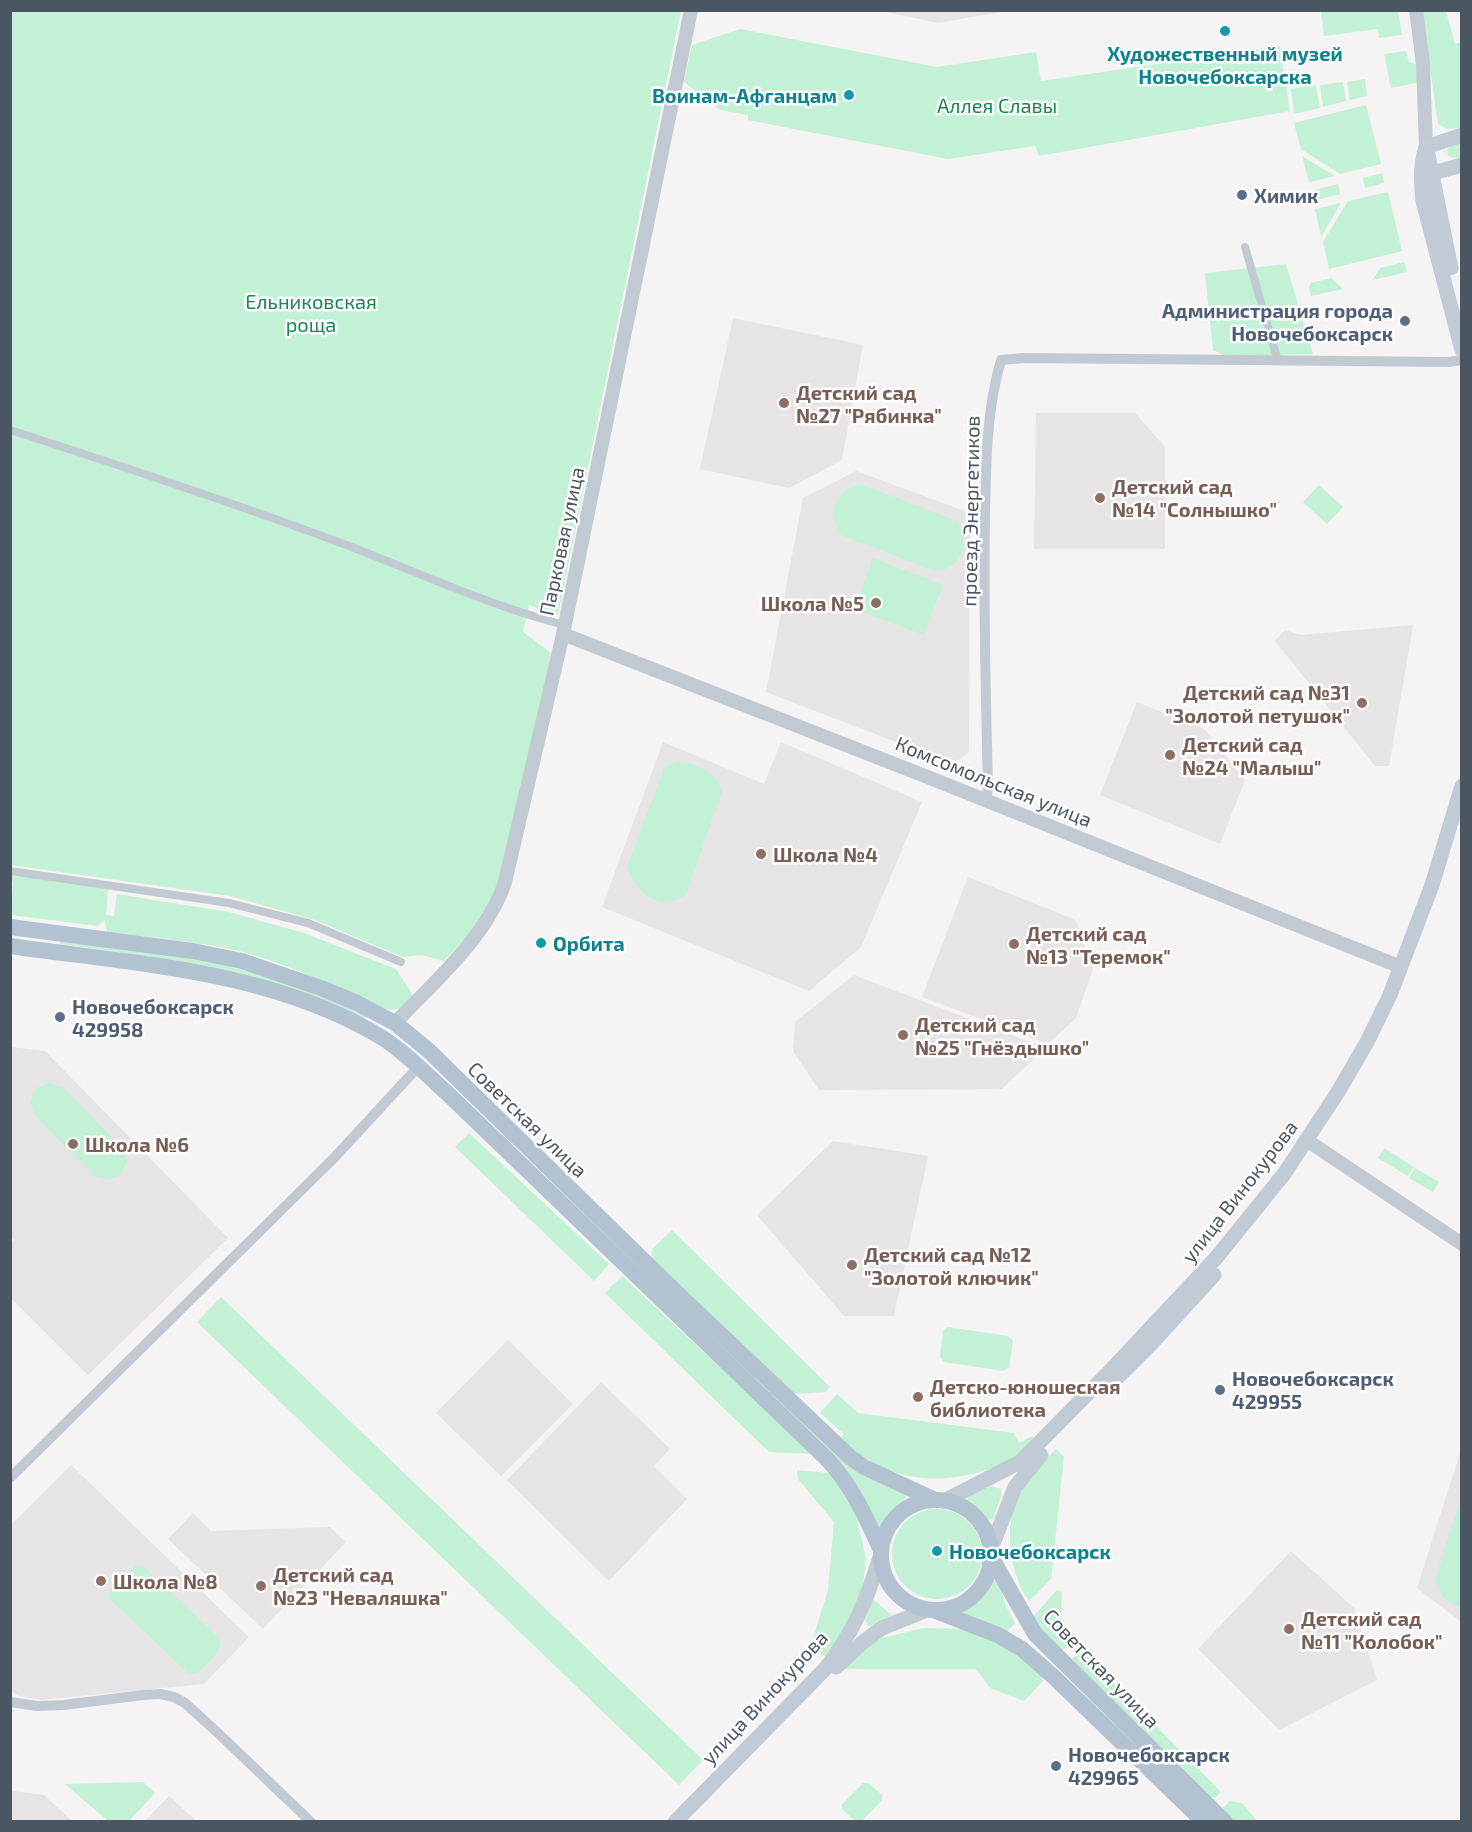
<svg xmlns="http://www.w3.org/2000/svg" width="1472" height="1832" viewBox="0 0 1472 1832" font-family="'Exo 2',sans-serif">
  <rect width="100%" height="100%" fill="#f5f3f3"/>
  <!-- education -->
  <g fill="#e6e4e5">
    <path d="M881,11H1007L938,23Z"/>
    <path d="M733,318L863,345L842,460L789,488L700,469Z"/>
    <path d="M1036,413H1135L1165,447V549H1034Z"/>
    <path d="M856,471L970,513L969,752L953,764L766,692L803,498Z"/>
    <path d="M1413,625L1389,766H1375L1275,641L1285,630L1301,635Z"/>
    <path d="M1137,702L1204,729L1245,780L1220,844L1100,795Z"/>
    <path d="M663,742L764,784L781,742L922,802L861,947L809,991L602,907Z"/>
    <path d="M968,877L1076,920L1093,969L1076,1018L1048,1044L922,997Z"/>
    <path d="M854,975L1045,1048L1002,1089L819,1090L793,1051L795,1022Z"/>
    <path d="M11,1047L45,1051L228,1238L88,1375L11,1298L10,1244L14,1240L10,1236Z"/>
    <path d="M833,1141L928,1156L894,1316H844L757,1215Z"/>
    <path d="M508,1340L573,1404L501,1476L436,1413Z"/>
    <path d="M601,1382L670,1449L654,1466L687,1499L609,1581L507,1480Z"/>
    <path d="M1461,1450V1622L1417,1588Z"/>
    <path d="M71,1465L249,1637L204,1684L40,1700L19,1696L10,1690V1526Z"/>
    <path d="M193,1513L211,1531L330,1527L346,1542L263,1629L168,1539Z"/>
    <path d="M1291,1551L1354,1608L1377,1680L1279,1730L1198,1649Z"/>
    <path d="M13,1791L44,1795L72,1821H11V1794Z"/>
    <path d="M169,1796L196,1821H145Z"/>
  </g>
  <!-- green -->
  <g fill="#c3f1d5">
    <path d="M10,11H681L558,615L529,605L523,632L551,653L500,886L479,924L444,961L422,955L402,957L315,920L230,896L11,865Z"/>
    <path d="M1321,11H1398L1402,35L1379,38L1378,29L1324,36Z"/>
    <path d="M1422,11H1446L1455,44L1461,42V128L1447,129L1438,124Z"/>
    <path d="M740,29L937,67L1036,52L1041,81L1280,46L1290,111L1039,156L1035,146L948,159L748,120V115L720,110L684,82L692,45Z"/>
    <path d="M1406,51L1409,62L1420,66L1421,74L1416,83L1391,88L1384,54Z"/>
    <path d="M1365,79L1367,96L1350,100L1347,82Z"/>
    <path d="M1343,82L1346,101L1323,107L1320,85Z"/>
    <path d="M1316,85L1320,108L1294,114L1291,89Z"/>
    <path d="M1366,105L1381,164L1340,174L1301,149L1294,123Z"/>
    <path d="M1461,142V158L1456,159L1448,156L1447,150L1452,144Z"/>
    <path d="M1302,156L1335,176L1309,182Z"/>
    <path d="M1382,173L1384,183L1365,188L1363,178Z"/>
    <path d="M1338,184L1340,194L1313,201L1311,191Z"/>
    <path d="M1388,192L1402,251L1329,269L1323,242L1348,201Z"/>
    <path d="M1341,203L1321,237L1315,209Z"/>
    <path d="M1404,262L1407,272L1373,280L1380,268Z"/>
    <path d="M1286,264L1313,354L1226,356L1213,350L1205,273Z"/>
    <path d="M1331,278L1343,289L1311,296L1309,287L1311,283Z"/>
    <path d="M857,485H863L957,521C973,541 961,570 935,571L841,535C826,517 835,492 857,485Z"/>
    <path d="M1319,485L1343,507L1327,524L1303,502Z"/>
    <path d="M873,558L943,585L924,635L854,609Z"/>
    <path d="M679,762C700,764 714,771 722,791L686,895C658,913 637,893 627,867L665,766Z"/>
    <path d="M11,875L108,889L106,915L114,916L117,894L229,912L304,933L396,969L412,994V998L398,1009L388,1010C340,989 290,964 239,951C195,941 151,937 107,932L105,920L98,926L11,915L13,881H11Z"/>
    <path d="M61,939C123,948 186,954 246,971C288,982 327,999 367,1016L364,1020L152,957L60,944Z"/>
    <path d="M50,1083L64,1088L122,1148L127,1161L121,1175L107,1180L93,1175L34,1114L30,1102L36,1088Z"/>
    <path d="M469,1133L609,1264L594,1281L455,1147Z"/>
    <path d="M1384,1148L1414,1167L1408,1176L1378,1158Z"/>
    <path d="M1415,1168L1439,1182L1433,1192L1409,1178Z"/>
    <path d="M672,1230L830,1387L826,1392L791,1394L651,1261L652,1249Z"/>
    <path d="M622,1276L813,1454L769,1452L605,1293Z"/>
    <path d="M221,1297L703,1760L679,1785L197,1322Z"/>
    <path d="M675,1304L907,1495C902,1507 888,1517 880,1528L867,1511Z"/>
    <path d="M948,1327L1008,1336L1013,1341L1009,1367L1004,1371L944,1362L940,1357L943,1331Z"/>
    <path d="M837,1394L858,1413L1014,1433L1019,1443L1032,1436L1037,1442C1000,1473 939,1489 892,1471C873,1464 856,1453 840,1440L844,1434L820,1413Z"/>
    <path d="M1056,1449L1064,1457L1051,1579L1029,1601C1010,1575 1002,1523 1020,1493C1029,1477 1043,1463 1056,1449Z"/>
    <path d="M797,1470L829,1473L855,1512L866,1558L862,1595L847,1632L826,1657L810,1648L828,1590L834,1522L798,1479Z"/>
    <path d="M992,1486L1001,1489V1496L993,1519L985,1520L967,1503L968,1493Z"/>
    <path d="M1461,1498V1607C1447,1604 1439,1594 1435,1580Z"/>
    <circle cx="937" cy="1554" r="45"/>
    <path d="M136,1565L143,1566L219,1638C224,1651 206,1665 197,1673L193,1674L187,1672L110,1599L109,1594L111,1589Z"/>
    <path d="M991,1580L999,1582L1006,1606L1015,1623L1006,1633L962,1616L963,1608C977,1602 984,1594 991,1580Z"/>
    <path d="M1057,1590L1062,1592L1061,1625L1070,1637L1071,1643L1062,1651L1055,1650L1032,1618Z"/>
    <path d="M873,1599L896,1619L875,1628L868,1626L865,1620Z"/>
    <path d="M923,1628L965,1629L996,1638L1037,1665L1043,1681L1024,1701L990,1688L976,1669H840L867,1645L883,1638Z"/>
    <path d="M1079,1653H1084L1221,1792L1215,1798L1205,1796L1072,1659Z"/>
    <path d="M143,1782L155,1793L128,1822L108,1821L65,1784Z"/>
    <path d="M863,1783H868L882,1795V1800L862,1821H855L842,1809V1804Z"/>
    <path d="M1230,1801L1242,1803L1257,1821H1230L1220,1810Z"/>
  </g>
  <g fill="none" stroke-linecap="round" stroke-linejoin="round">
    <!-- pedestrian -->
    <g stroke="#c1cad2" stroke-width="8">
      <path d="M1245,247L1278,361"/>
      <path d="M10,430C116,464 221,499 325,537C405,566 482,604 565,625"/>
      <path d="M10,871L229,903L308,923L401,962"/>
    </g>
    <!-- minor -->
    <g stroke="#c1cad2" stroke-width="10">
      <path d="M986,801L988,788C986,698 983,608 985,518C986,465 986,412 1001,360L1023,358L1448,362L1462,360"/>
      <path d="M10,1478L334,1158L418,1067"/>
      <path d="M10,1702L37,1706L64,1705L143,1695L160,1694L174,1697L185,1703L218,1733L311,1822"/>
    </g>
    <!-- tertiary -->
    <g stroke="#c1cad2" stroke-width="14">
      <path d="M1416,10L1423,64L1426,147"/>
      <path d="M563,634L930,778L1401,967"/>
      <path d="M395,1023C434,982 487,937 505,882L563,634L691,10"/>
      <path d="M1314,1145L1462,1244"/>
    </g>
    <!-- secondary -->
    <g stroke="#c1cbd6" stroke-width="15">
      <path d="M1426,147C1420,166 1421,181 1423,201L1462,350"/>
      <path d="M1426,147L1462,135"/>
      <path d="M1427,150L1451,268"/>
      <path d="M1433,173L1462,165"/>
      <path d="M1113,1382L1151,1344L1214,1275"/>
      <path d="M944,1501L1020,1462L1113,1368L1216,1258L1284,1174L1338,1092L1367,1042L1390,995L1432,885L1462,786"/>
      <path d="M991,1549L1015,1487L1041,1455"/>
      <path d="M836,1667L862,1643L882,1628L927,1610"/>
      <path d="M675,1822L825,1669C853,1633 867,1600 880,1557"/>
    </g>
    <!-- primary -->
    <g stroke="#b3c2d1" stroke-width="16">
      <path d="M10,927L193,951L242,961L321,988L357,1003L395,1023L428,1050L679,1295L850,1457L864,1467L935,1500"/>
      <path d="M10,946C135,964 270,970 381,1037C405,1052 426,1074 447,1093L826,1458C851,1484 866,1517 881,1550"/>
      <circle cx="936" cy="1555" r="55"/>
      <path d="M991,1557L1035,1634L1225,1822"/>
      <path d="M936,1611L998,1635L1022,1649L1055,1678L1204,1822"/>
    </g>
  </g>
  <!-- markers -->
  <g fill="#0f9aa8" stroke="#fff" stroke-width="2">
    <circle cx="1225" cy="31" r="6"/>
    <circle cx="849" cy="95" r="6"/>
    <circle cx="541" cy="943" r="6"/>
    <circle cx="937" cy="1551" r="6"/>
  </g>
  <g fill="#5c6f8a" stroke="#fff" stroke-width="2">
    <circle cx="1242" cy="195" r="6"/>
    <circle cx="1405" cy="321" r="6"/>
    <circle cx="60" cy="1017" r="6"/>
    <circle cx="1220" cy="1390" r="6"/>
    <circle cx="1056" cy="1766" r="6"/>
  </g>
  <g fill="#8d6e63" stroke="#fff" stroke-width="2">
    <circle cx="784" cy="403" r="6"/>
    <circle cx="1100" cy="498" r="6"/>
    <circle cx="876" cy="603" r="6"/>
    <circle cx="1362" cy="703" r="6"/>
    <circle cx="1170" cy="755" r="6"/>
    <circle cx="761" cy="854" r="6"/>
    <circle cx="1014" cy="944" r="6"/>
    <circle cx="903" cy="1035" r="6"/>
    <circle cx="73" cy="1144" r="6"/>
    <circle cx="852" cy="1265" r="6"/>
    <circle cx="918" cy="1397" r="6"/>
    <circle cx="101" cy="1581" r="6"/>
    <circle cx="261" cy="1586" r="6"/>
    <circle cx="1289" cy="1629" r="6"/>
  </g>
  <g text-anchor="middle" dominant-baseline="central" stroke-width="5" stroke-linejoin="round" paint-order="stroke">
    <!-- culture labels -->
    <g font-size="20" font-weight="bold" fill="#0d838f" stroke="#fff" text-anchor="start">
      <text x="1225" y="53" text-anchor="middle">Художественный музей<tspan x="1225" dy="23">Новочебоксарска</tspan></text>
      <text x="837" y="95" text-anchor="end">Воинам-Афганцам</text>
      <text x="553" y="943">Орбита</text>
      <text x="949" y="1551">Новочебоксарск</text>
    </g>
    <!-- park labels -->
    <g font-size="20" fill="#17864f" stroke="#fff">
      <text x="997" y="105">Аллея Славы</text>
      <text x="311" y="301">Ельниковская<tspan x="311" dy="23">роща</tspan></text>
    </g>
    <!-- service labels -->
    <g font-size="20" font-weight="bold" fill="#4e5e75" stroke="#fff" text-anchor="start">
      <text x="1254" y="195">Химик</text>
      <text x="1393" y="310" text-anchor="end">Администрация города<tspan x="1393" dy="23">Новочебоксарск</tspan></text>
      <text x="72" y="1006">Новочебоксарск<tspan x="72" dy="23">429958</tspan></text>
      <text x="1232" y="1378">Новочебоксарск<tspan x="1232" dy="23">429955</tspan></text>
      <text x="1068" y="1754">Новочебоксарск<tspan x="1068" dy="23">429965</tspan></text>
    </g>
    <!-- education labels -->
    <g font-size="20" font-weight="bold" fill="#785e54" stroke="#fff" text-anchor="start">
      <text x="796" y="392">Детский сад<tspan x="796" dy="23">№27 "Рябинка"</tspan></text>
      <text x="1112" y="486">Детский сад<tspan x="1112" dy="23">№14 "Солнышко"</tspan></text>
      <text x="864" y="603" text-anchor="end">Школа №5</text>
      <text x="1350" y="692" text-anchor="end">Детский сад №31<tspan x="1350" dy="23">"Золотой петушок"</tspan></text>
      <text x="1182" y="744">Детский сад<tspan x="1182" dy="23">№24 "Малыш"</tspan></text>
      <text x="773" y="854">Школа №4</text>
      <text x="1026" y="933">Детский сад<tspan x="1026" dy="23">№13 "Теремок"</tspan></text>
      <text x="915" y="1024">Детский сад<tspan x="915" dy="23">№25 "Гнёздышко"</tspan></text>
      <text x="85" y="1144">Школа №6</text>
      <text x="864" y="1254">Детский сад №12<tspan x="864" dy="23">"Золотой ключик"</tspan></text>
      <text x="930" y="1386">Детско-юношеская<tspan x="930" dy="23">библиотека</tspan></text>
      <text x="273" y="1574">Детский сад<tspan x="273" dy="23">№23 "Неваляшка"</tspan></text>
      <text x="113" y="1581">Школа №8</text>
      <text x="1301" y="1618">Детский сад<tspan x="1301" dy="23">№11 "Колобок"</tspan></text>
    </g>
    <!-- street labels -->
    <g font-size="20" fill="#4a5661" stroke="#fff">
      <text transform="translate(970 511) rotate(-89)">проезд Энергетиков</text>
      <text transform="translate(561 541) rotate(-78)">Парковая улица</text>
      <text transform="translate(994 781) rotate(22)">Комсомольская улица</text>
      <text transform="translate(528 1119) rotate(44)">Советская улица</text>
      <text transform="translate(1239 1191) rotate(-52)">улица Винокурова</text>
      <text transform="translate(1102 1668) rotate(46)">Советская улица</text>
      <text transform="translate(764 1697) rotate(-47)">улица Винокурова</text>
    </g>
  </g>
  <!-- border -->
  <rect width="1472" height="1832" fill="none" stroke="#4a5661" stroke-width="24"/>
</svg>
